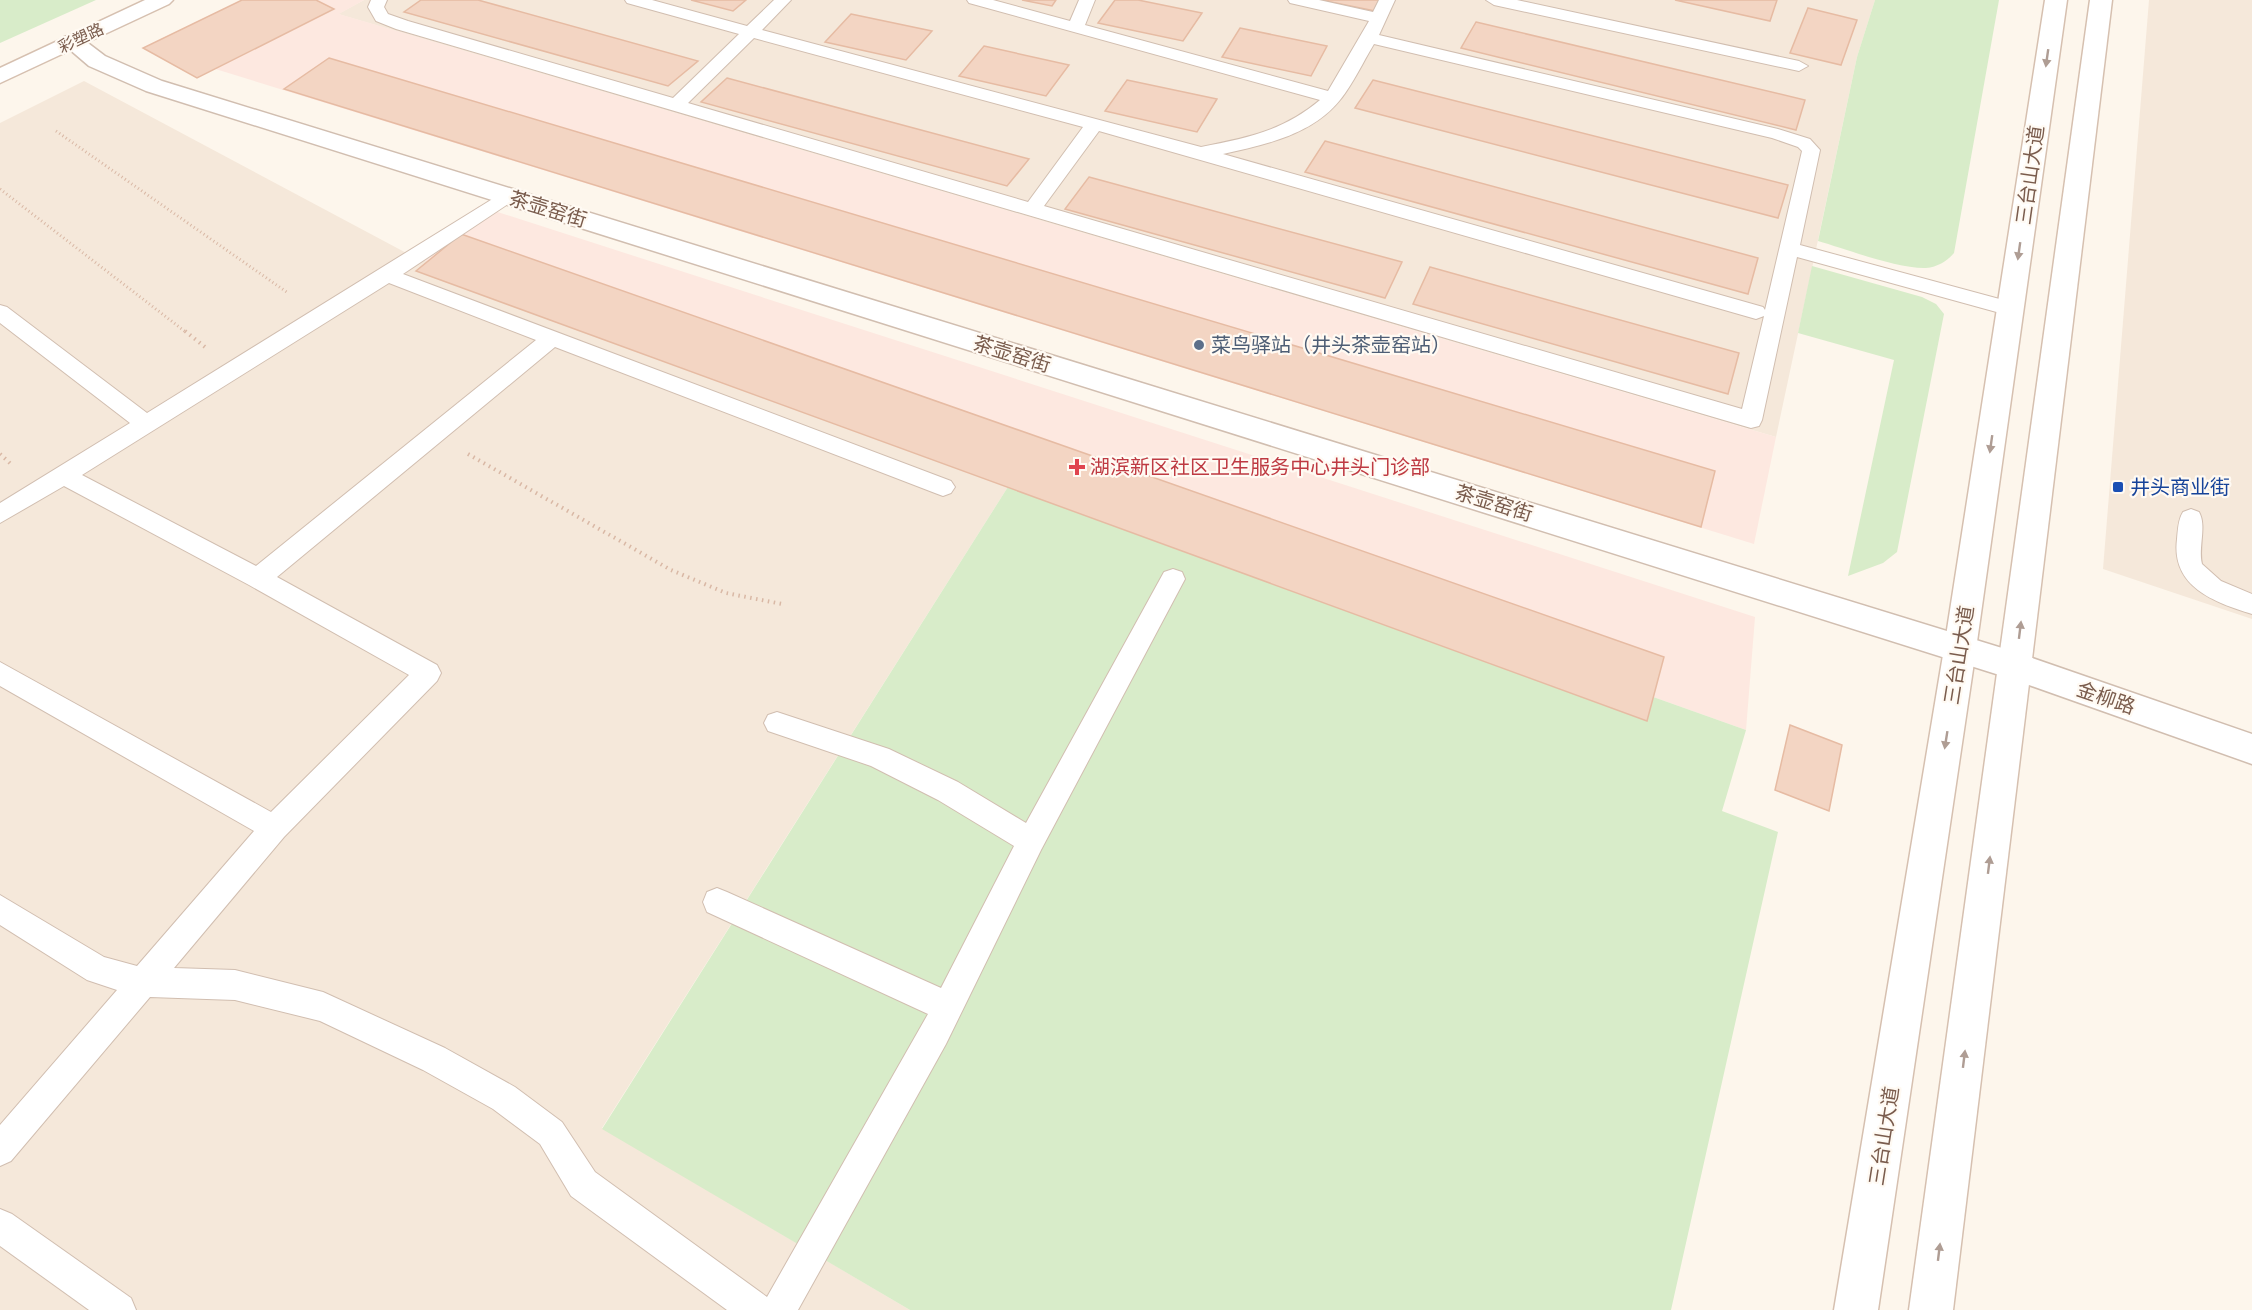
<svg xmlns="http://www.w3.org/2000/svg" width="2252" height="1310" viewBox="0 0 2252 1310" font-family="'Fira Sans','Noto Sans SC',sans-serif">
  <rect width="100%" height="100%" fill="#fdf6ec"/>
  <!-- residential -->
  <g fill="#f5e8da">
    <path d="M364,0H1875L1857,57L1776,437L338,14Z"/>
    <path d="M2149,0H2252V619L2103,569Z"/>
    <path d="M84,81L412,256L1018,471L602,1128L910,1310H0V123Z"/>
  </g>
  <!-- commercial -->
  <g fill="#fde8e0">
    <path d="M242,0H364L339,14L1776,437L1754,544L144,47Z"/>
    <path d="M479,206L1755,617L1746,730L412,256Z"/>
  </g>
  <!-- green -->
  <g fill="#d8ecc9">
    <path d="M0,0H96L0,43Z"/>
    <path d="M1875,0H1999L1954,253C1947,261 1938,267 1926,268C1898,269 1846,249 1818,241L1857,57Z"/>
    <path d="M1812,266L1922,297L1936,304L1944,314L1897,552L1883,563L1848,576L1894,360L1798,333Z"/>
    <path d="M1018,471L1746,730L1722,811L1778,832L1671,1310H910L602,1129Z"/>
  </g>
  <!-- building -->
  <g fill="#f3d5c3" stroke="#e6bba3" stroke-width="1.5">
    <path d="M242,0H316L334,9L197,78L143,48Z"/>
    <path d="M421,0H478L698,61L668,86L404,12Z"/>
    <path d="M691,0H746L733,11Z"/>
    <path d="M1022,0H1056L1052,6Z"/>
    <path d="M1115,0H1138L1202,13L1183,41L1098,23Z"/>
    <path d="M1321,0H1381L1375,11Z"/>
    <path d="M1675,0H1777L1770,21Z"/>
    <path d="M1808,8L1857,20L1841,65L1790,53Z"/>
    <path d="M851,14L932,31L906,60L825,42Z"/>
    <path d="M1476,22L1805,100L1796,130L1461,48Z"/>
    <path d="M1240,28L1327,46L1311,76L1222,57Z"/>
    <path d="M984,46L1069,65L1046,96L959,76Z"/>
    <path d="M329,58L1715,471L1701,527L284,89Z"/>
    <path d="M727,78L1029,159L1007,186L701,102Z"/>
    <path d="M1127,80L1217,99L1197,132L1105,111Z"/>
    <path d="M1373,80L1788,185L1778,218L1355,108Z"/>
    <path d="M1325,141L1758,258L1748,294L1305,172Z"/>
    <path d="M1089,177L1402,262L1385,298L1065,209Z"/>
    <path d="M461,234L1664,657L1647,721L416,271Z"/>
    <path d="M1430,267L1739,353L1728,394L1413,304Z"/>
    <path d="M1790,725L1842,745L1829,811L1775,790Z"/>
  </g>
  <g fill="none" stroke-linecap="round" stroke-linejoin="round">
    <defs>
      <g id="lane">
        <path d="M371,0H387L384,7L388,14L408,21L673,98L739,34L627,3L625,0H652L747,26L774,0H791L762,30L1201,147C1247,138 1283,131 1320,100L969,3L967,0H993L1070,21L1079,0H1095L1085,25L1328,91L1369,21L1290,3L1288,0H1319L1373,12L1379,0H1395L1379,35L1778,129L1810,139L1820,150L1800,245L2018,304L2021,309L2018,314L2011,316L1797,257L1762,420L1759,426L1751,428L396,29L376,21L368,7ZM754,38L1083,127L1028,202L688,103ZM1374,44L1772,138L1798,147L1802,151L1765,310L1763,307L1223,154C1264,145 1312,135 1340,100C1353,84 1363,62 1374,44ZM1099,131L1749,317L1756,319L1764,316L1742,409L1044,206Z"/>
        <path d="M1486,0H1517L1799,61L1808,66L1799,71L1494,5Z"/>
        <path d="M507,190L517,196L514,200L403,274L951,481L955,487L951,493L943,496L935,493L555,347L277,577L437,665L441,673L437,681L284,837L174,968L235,970L323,992L445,1048L515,1087L562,1122L595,1172L767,1297L928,1014L707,912L703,902L707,892L717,888L727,892L941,988L1014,846L938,800L871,766L768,731L764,723L768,715L777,712L889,749L958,782L1026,823L1164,572L1173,569L1182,572L1185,579L1041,850L946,1044L798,1310H727L571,1196L540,1144L493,1109L423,1070L320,1021L235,1000L150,997L11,1161L0,1166V1125L117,990L87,980L0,925V895L104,957L137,966L254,831L0,686V662L271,812L409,675L249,585L64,486L0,523V503L130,423L0,323V305L7,307L147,413ZM389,283L536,340L256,566L82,475Z"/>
        <path d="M2191,509L2199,512C2207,526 2198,547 2202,564L2221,581L2252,594V614C2214,602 2171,587 2177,539C2178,529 2178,520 2183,512Z"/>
        <path d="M0,1209L12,1214L131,1298L136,1310H89L0,1246Z"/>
      </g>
      <path id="street" d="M72,35L80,37L105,56L162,81L2015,652L2252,734V764L2012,679L146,91L89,66L61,42L64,37Z"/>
      <g id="secondary">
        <path d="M145,0H173L169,4L0,83V68Z"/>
        <path d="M2045,0H2067L1976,649L1878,1310H1834L1944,649Z"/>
        <path d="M2090,0H2112L1953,1310H1909Z"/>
      </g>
    </defs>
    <!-- lane casing -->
    <use href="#lane" stroke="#d1beb0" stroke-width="2"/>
    <!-- street casing -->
    <use href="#street" stroke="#d1beb0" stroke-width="3"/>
    <!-- secondary casing -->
    <use href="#secondary" stroke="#d6c0b0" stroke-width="3"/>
    <!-- path-far1 -->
    <g stroke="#d9b8a5" stroke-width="3" stroke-dasharray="1 3" stroke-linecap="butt">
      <path d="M56,131L288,293"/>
      <path d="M0,189L187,333"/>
    </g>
    <!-- path -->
    <g stroke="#d9b8a5" stroke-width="4" stroke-dasharray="1.5 4.5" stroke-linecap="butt">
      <path d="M185,331L205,347"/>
      <path d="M0,454L12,465"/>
      <path d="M468,454L671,570L726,593L782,604"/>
    </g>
    <!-- lane -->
    <use href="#lane" fill="#fff" fill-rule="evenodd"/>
    <!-- street -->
    <use href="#street" fill="#fff" fill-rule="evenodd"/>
    <!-- secondary -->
    <use href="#secondary" fill="#fff" fill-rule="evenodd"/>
  </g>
  <!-- one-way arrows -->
  <defs><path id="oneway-solid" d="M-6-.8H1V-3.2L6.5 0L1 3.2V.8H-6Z" transform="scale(1.5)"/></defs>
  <g fill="#af9d94">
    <use href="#oneway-solid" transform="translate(2047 58) rotate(98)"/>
    <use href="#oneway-solid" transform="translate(2019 251) rotate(98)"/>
    <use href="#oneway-solid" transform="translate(1991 444) rotate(98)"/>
    <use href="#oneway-solid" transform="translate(2020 630) rotate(-83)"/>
    <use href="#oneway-solid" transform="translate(1946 740) rotate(99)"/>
    <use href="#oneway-solid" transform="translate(1989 865) rotate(-83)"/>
    <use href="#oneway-solid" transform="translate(1964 1059) rotate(-83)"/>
    <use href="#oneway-solid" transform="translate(1939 1252) rotate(-83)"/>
  </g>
  <!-- markers -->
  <circle fill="#5c6f8a" stroke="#fffaf3" stroke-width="2" cx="1199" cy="345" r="6"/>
  <path fill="#e0444e" stroke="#fffaf3" stroke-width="2" d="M1074 458h6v6h6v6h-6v6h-6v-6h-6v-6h6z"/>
  <rect fill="#1a4fb4" stroke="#fffaf3" stroke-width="2" x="2112" y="481" width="12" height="12" rx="3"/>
  <g text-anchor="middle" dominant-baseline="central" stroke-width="4.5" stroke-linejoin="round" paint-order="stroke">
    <!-- far-street labels -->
    <g font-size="16" fill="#7a5c4d" stroke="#fffaf3">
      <text transform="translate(81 38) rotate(-25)">彩塑路</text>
    </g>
    <!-- street labels -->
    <g font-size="20" fill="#7a5c4d" stroke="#fffaf3">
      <text transform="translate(2030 175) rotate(-82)">三台山大道</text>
      <text transform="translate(548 209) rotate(17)">茶壶窑街</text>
      <text transform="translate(1012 354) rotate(17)">茶壶窑街</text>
      <text transform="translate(1494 503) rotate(17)">茶壶窑街</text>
      <text transform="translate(1959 655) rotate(-81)">三台山大道</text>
      <text transform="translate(2106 698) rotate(19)">金柳路</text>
      <text transform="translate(1884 1136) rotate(-81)">三台山大道</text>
    </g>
    <!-- service labels -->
    <g font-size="20" fill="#4e5e75" stroke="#fffaf3" text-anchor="start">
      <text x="1211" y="345">菜鸟驿站（井头茶壶窑站）</text>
    </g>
    <!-- health labels -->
    <g font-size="20" fill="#be3a42" stroke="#fffaf3" text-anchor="start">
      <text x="1090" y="467">湖滨新区社区卫生服务中心井头门诊部</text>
    </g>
    <!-- transit labels -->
    <g font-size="20" fill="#164399" stroke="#fffaf3" text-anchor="start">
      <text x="2130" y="487">井头商业街</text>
    </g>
  </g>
</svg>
